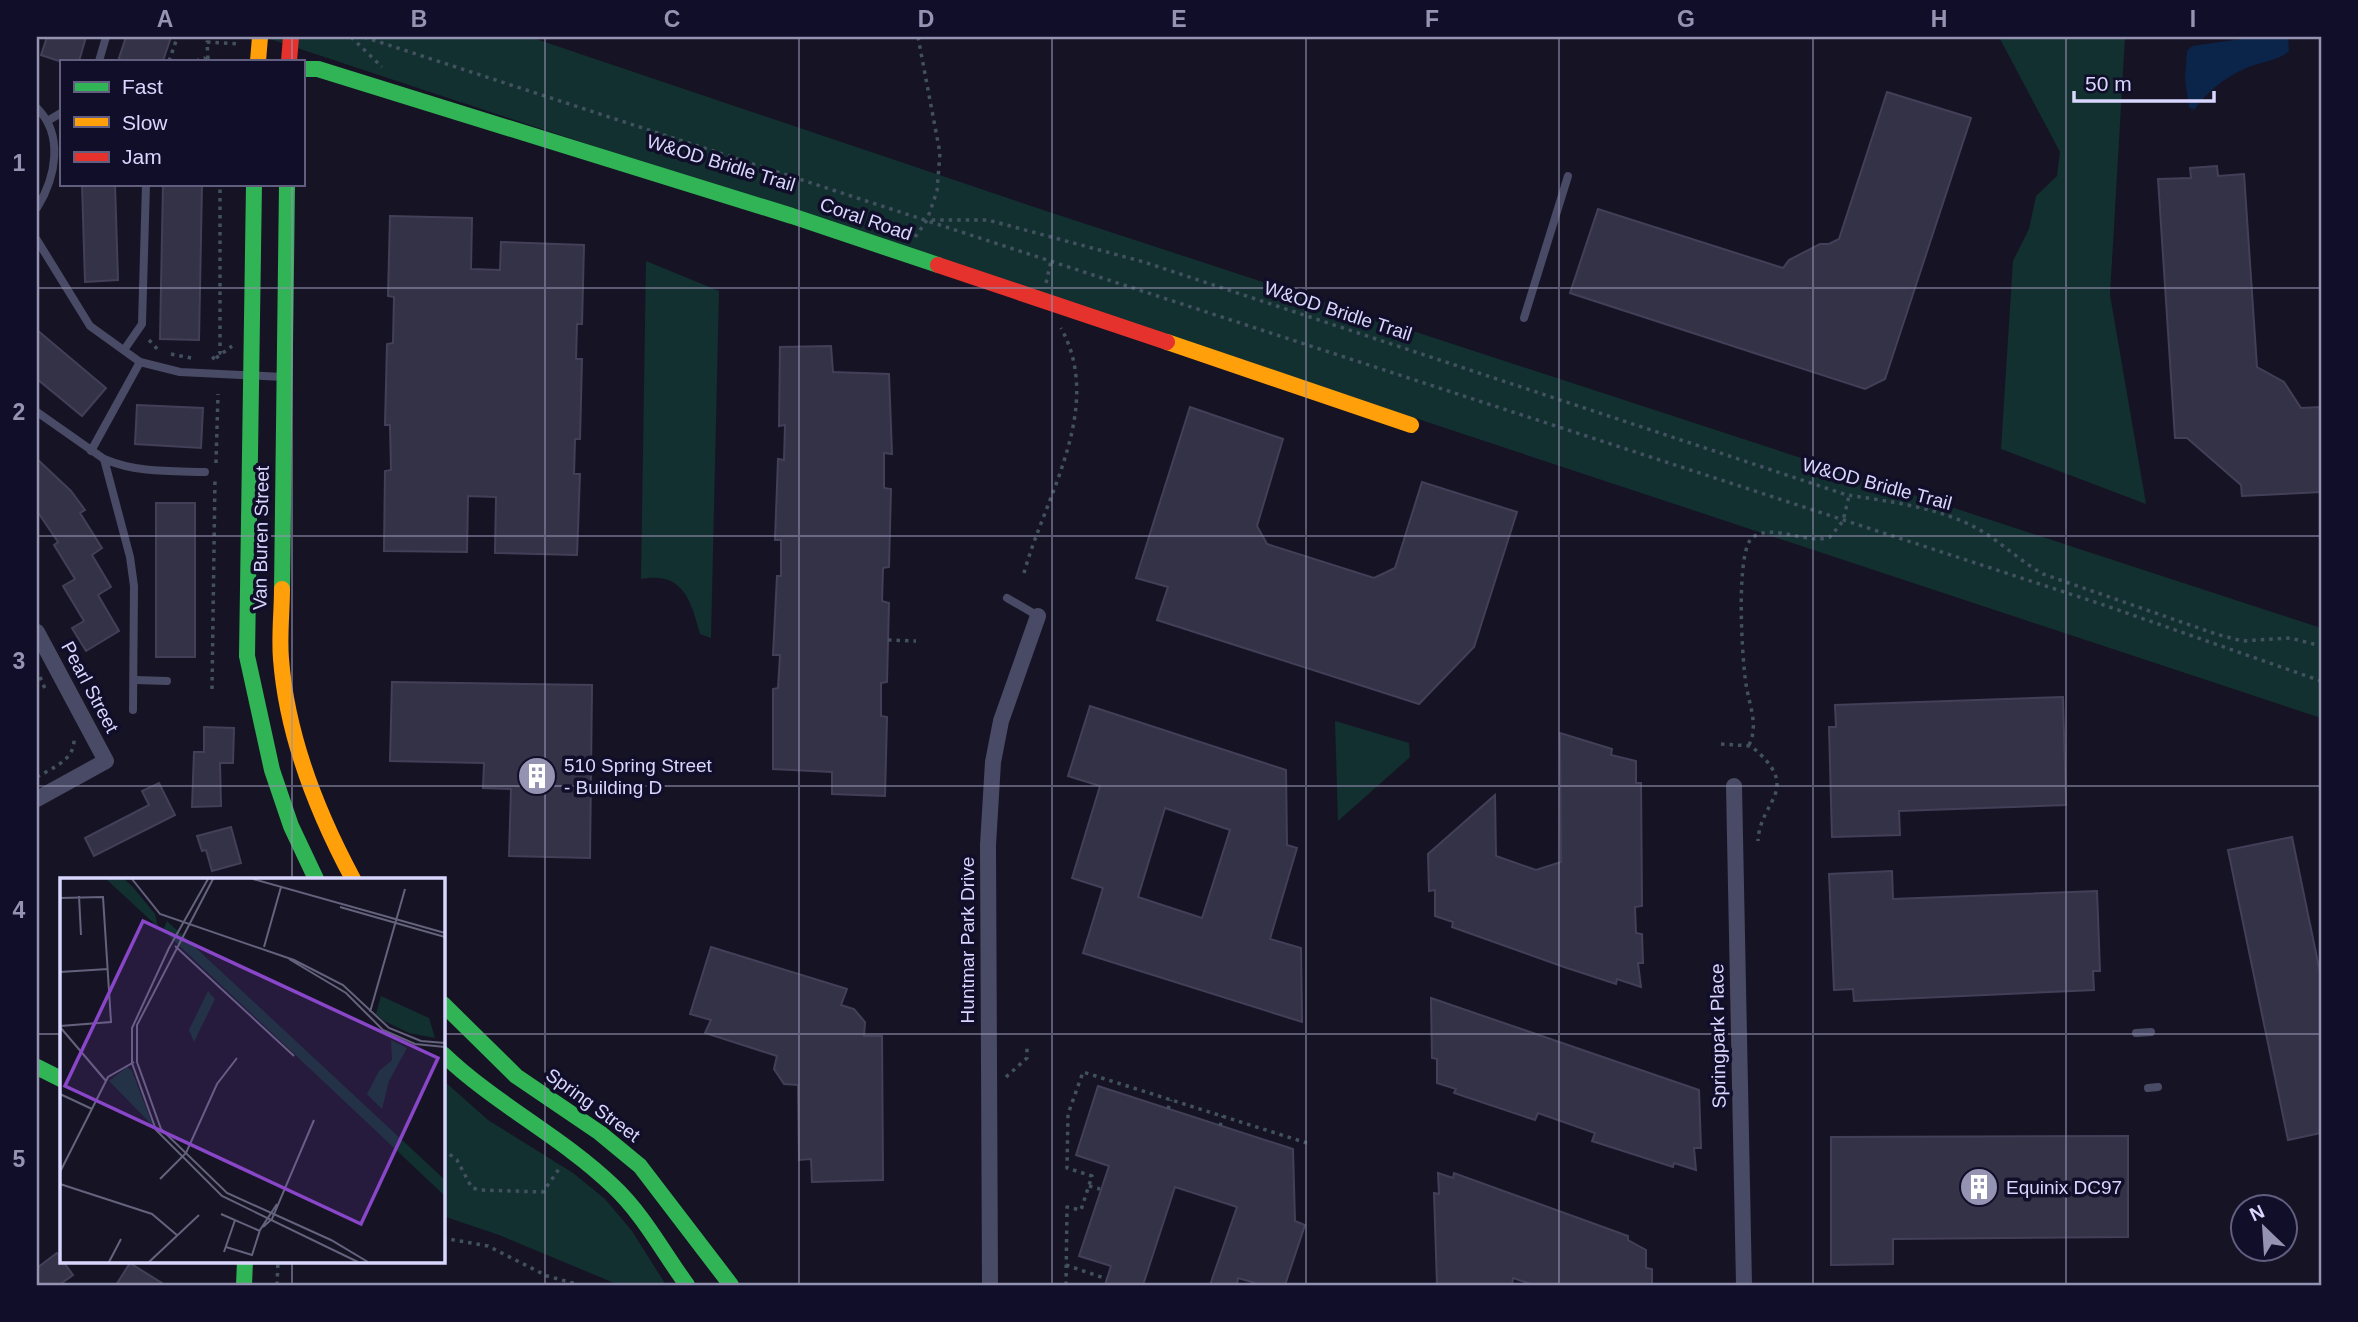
<svg xmlns="http://www.w3.org/2000/svg" width="2358" height="1322" viewBox="0 0 2358 1322" font-family="Arial,sans-serif">
  <rect width="100%" height="100%" fill="#161424"/>
  <!-- green -->
  <g fill="#12302f">
    <path d="M264,37H530L1043,210L2321,628V718Z"/>
    <path d="M1999,37H2125L2110,295L2146,504L2001,449L2013,261L2029,229L2036,196L2057,176L2060,152Z"/>
    <path d="M646,261L719,291L711,638L700,634C691,600 683,571 641,579Z"/>
    <path d="M1335,721L1409,743L1410,757L1338,821Z"/>
    <path d="M443,1080L488,1120L573,1173L605,1199L632,1231L666,1285H619L499,1235L443,1216Z"/>
  </g>
  <!-- water -->
  <path fill="#0a244a" d="M2256,37H2288L2289,51C2281,60 2256,63 2244,69C2223,79 2208,91 2194,110L2189,107L2185,79L2187,51L2192,46Z"/>
  <!-- building -->
  <g fill="#343246" stroke="#433f58" stroke-width="2" fill-rule="evenodd">
    <path d="M47,37H86L79,61H59L41,55Z"/>
    <path d="M126,37H171L163,61H118Z"/>
    <path d="M1887,92L1971,118L1885,379L1865,389L1570,293L1598,209L1783,268L1789,260L1820,244H1829L1839,239Z"/>
    <path d="M2217,166L2218,176L2244,174L2257,367L2284,382L2301,408L2321,407V492L2242,496L2241,485L2187,438H2175L2158,179L2191,178L2190,168Z"/>
    <path d="M82,184H115L118,280L85,282Z"/>
    <path d="M163,184H202L199,340L160,339Z"/>
    <path d="M390,216L472,218L471,269L500,270L501,242L584,245L582,324H577L576,359H582L580,439H575L574,474H580L577,555L495,553L496,497L468,496L467,552L384,551L385,471L391,470L390,425H385L387,344L393,343L394,297L388,296Z"/>
    <path d="M37,330L106,388L82,416L37,379Z"/>
    <path d="M831,346L833,372L889,374L892,454L884,453V488L891,489L889,567L883,568L882,601L889,603L887,682L881,683V716L887,717L885,796L832,794V772L773,769V689L778,688L780,655H773L777,576H781V540H775L778,459L784,460L785,425L779,426L780,347Z"/>
    <path d="M137,405L203,408L201,448L135,444Z"/>
    <path d="M1190,407L1283,439L1257,526L1267,544L1374,578L1395,568L1422,482L1517,512L1474,647L1419,704L1157,620L1168,587L1136,578Z"/>
    <path d="M37,459L71,491L85,510L80,513L102,548L92,555L111,587L98,595L119,631L86,651L72,628L84,621L63,586L75,579L54,545L58,542L37,511Z"/>
    <rect x="156" y="503" width="39" height="154"/>
    <path d="M392,682L592,685L590,858L509,856L511,789L483,788L484,763L390,761Z"/>
    <path d="M2063,697L2066,805L1899,811L1900,835L1832,837L1829,727H1836L1835,705Z"/>
    <path d="M1090,706L1286,770L1287,845L1297,848L1270,939L1301,948L1302,1022L1083,953L1103,888L1072,878L1100,786L1068,776ZM1165,808L1230,830L1202,918L1138,897Z"/>
    <path d="M204,727L234,728L233,763H220L221,806L192,807L194,752H204Z"/>
    <path d="M1560,733L1612,749L1611,755L1636,761V783H1641L1642,906L1635,907L1636,933L1642,934L1643,963H1638L1641,987L1617,979L1616,984L1564,967L1452,927L1453,922L1435,916V890L1429,891L1428,854L1495,795L1496,856L1536,870L1561,862Z"/>
    <path d="M159,783L175,815L94,856L85,838L149,805L142,791Z"/>
    <path d="M231,827L241,863L212,871L206,850L202,851L197,836Z"/>
    <path d="M2292,837L2321,977V1133L2288,1140L2228,850Z"/>
    <path d="M1892,871L1893,899L2097,891L2100,971H2093L2094,990L1854,1001L1853,989L1834,990L1829,874Z"/>
    <path d="M711,947L847,989L841,1005L854,1009L865,1022L864,1036H882L883,1180L812,1182L811,1159L799,1160L798,1085L784,1084L774,1069L777,1056L705,1033L711,1020L690,1014Z"/>
    <path d="M1431,998L1699,1090L1701,1148H1694L1696,1170L1674,1163L1673,1167L1592,1141L1595,1133L1538,1113L1535,1120L1454,1093L1456,1089L1437,1083V1059L1432,1058Z"/>
    <path d="M1098,1086L1293,1149L1295,1221L1305,1225L1285,1285H1262L1238,1278L1237,1285H1210L1237,1207L1175,1187L1143,1285H1105L1111,1266L1079,1256L1109,1166L1076,1155Z"/>
    <path d="M2128,1136V1237L1893,1239V1264L1831,1265V1137Z"/>
    <path d="M1438,1173L1453,1178L1454,1173L1628,1236V1240L1646,1250V1268L1652,1269V1285H1534L1513,1278L1512,1285H1437L1434,1193L1439,1194Z"/>
    <path d="M57,1253L73,1275L59,1285H37V1268Z"/>
    <path d="M130,1263L165,1285H116Z"/>
  </g>
  <g fill="none" stroke-linecap="round" stroke-linejoin="round">
    <!-- path -->
    <g stroke="#425160" stroke-width="3.5" stroke-dasharray="3.5 5" stroke-linecap="butt">
      <path d="M351,37L382,67"/>
      <path d="M364,37L2101,604L2321,681"/>
      <path d="M918,37L940,153L937,191L927,220"/>
      <path d="M208,59L207,42L240,44"/>
      <path d="M169,61L176,41"/>
      <path d="M196,61L204,58L210,61"/>
      <path d="M303,138L304,90"/>
      <path d="M915,237L927,220H988L1144,262L1847,495C1893,502 1945,508 1985,533C2005,546 2022,562 2043,574L2216,634L2242,641L2290,638L2321,646"/>
      <path d="M1046,283L1051,261"/>
      <path d="M149,340L160,352"/>
      <path d="M171,354L191,358"/>
      <path d="M216,358L232,346"/>
      <path d="M212,359L220,353V184"/>
      <path d="M216,463L218,394"/>
      <path d="M1024,573C1045,496 1105,408 1061,328"/>
      <path d="M888,640L916,641"/>
      <path d="M40,677L46,691"/>
      <path d="M212,689L215,478"/>
      <path d="M1721,744L1751,746C1804,790 1760,799 1758,841"/>
      <path d="M1749,745C1759,725 1749,705 1746,684C1742,660 1735,549 1753,537C1775,523 1805,545 1830,537L1843,521L1849,496"/>
      <path d="M37,777C52,768 75,760 74,739"/>
      <path d="M1006,1077L1027,1058V1047"/>
      <path d="M1168,1109L1171,1100"/>
      <path d="M1220,1126L1223,1116"/>
      <path d="M443,1149L457,1160L472,1188L481,1190L543,1192L561,1166"/>
      <path d="M1089,1186L1100,1189"/>
      <path d="M443,1238L488,1246L547,1276L580,1285"/>
      <path d="M1066,1265L1107,1279"/>
      <path d="M277,1285L278,1261"/>
      <path d="M1066,1285L1067,1207L1081,1210L1092,1176L1067,1168L1068,1114L1083,1072L1307,1143"/>
    </g>
    <!-- lane -->
    <g stroke="#494a65" stroke-width="8">
      <path d="M99,61L106,37"/>
      <path d="M37,108C64,135 56,177 37,208"/>
      <path d="M49,120L61,113"/>
      <path d="M37,240L90,326L140,362L180,372L284,377"/>
      <path d="M1524,318L1568,176"/>
      <path d="M124,350L142,324L146,184"/>
      <path d="M37,412L104,459"/>
      <path d="M91,451L140,362"/>
      <path d="M1007,598L1038,616"/>
      <path d="M135,680L167,681"/>
      <path d="M133,710L134,586L130,557L104,459C137,473 171,471 205,472"/>
      <path d="M2136,1033L2151,1032"/>
      <path d="M2148,1088L2158,1087"/>
    </g>
    <!-- street -->
    <g stroke="#494a65" stroke-width="16">
      <path d="M37,632L106,761L37,799"/>
      <path d="M1734,786L1744,1285"/>
      <path d="M990,1285L988,845L993,762L1001,721L1038,616"/>
    </g>
    <!-- fast -->
    <g stroke="#30b455" stroke-width="16">
      <path d="M303,69H318L792,216L938,265"/>
      <path d="M254,184L247,656L272,770L291,826L316,879"/>
      <path d="M282,589L287,184"/>
      <path d="M443,1004L516,1076L600,1133L640,1166L731,1285"/>
      <path d="M443,1054C495,1104 561,1136 613,1186C643,1214 663,1252 687,1285"/>
      <path d="M37,1067L61,1079"/>
      <path d="M244,1285L245,1261"/>
    </g>
    <!-- slow -->
    <g stroke="#ff9f0a" stroke-width="16">
      <path d="M258,61L260,37"/>
      <path d="M1167,342L1411,425"/>
      <path d="M282,589C282,612 279,636 281,659C287,736 317,812 353,879"/>
    </g>
    <!-- jam -->
    <g stroke="#e5322d" stroke-width="16">
      <path d="M289,61L291,37"/>
      <path d="M938,265L1167,342"/>
    </g>
  </g>
  <!-- grid -->
  <path fill="none" stroke="#9593b2" stroke-width="2" stroke-opacity="0.55" d="M292,37V61M545,37V1285M799,37V1285M1052,37V1285M1306,37V1285M1559,37V1285M1813,37V1285M2066,37V1285M292,184V879M37,288H2321M37,536H2321M37,786H2321M37,1034H61M443,1034H2321M292,1261V1285"/>
  <!-- icons -->
  <defs>
    <symbol id="building-disc" viewBox="-11 -11 22 22"><circle r="9.5" fill="#9593b2" stroke="#110e2a"/><path d="M-4-6H4V6H1V3H-1V6H-4ZM-2.5-4.3h1.7v1.8h-1.7ZM.8-4.3h1.7v1.8H.8ZM-2.5-1h1.7V.8h-1.7ZM.8-1h1.7V.8H.8Z" fill="#fff"/></symbol>
  </defs>
  <g fill-rule="evenodd">
    <use href="#building-disc" x="515" y="754" width="44" height="44"/>
    <use href="#building-disc" x="1957" y="1165" width="44" height="44"/>
  </g>
  <g text-anchor="middle" dominant-baseline="central" stroke-width="7" stroke-linejoin="round" paint-order="stroke">
    <!-- street labels -->
    <g font-size="19" fill="#d9d7ff" stroke="#110e2a">
      <text transform="translate(721 163) rotate(17)">W&amp;OD Bridle Trail</text>
      <text transform="translate(866 219) rotate(19)">Coral Road</text>
      <text transform="translate(1338 311) rotate(18)">W&amp;OD Bridle Trail</text>
      <text transform="translate(1877 484) rotate(15)">W&amp;OD Bridle Trail</text>
      <text transform="translate(261 538) rotate(-89)">Van Buren Street</text>
      <text transform="translate(90 687) rotate(62)">Pearl Street</text>
      <text transform="translate(967 940) rotate(-90)">Huntmar Park Drive</text>
      <text transform="translate(1718 1036) rotate(-91)">Springpark Place</text>
      <text transform="translate(593 1105) rotate(36)">Spring Street</text>
    </g>
    <!-- poi labels -->
    <g font-size="19" fill="#d9d7ff" stroke="#110e2a" text-anchor="start">
      <text x="564" y="765">510 Spring Street<tspan x="564" dy="22">- Building D</tspan></text>
      <text x="2006" y="1187">Equinix DC97</text>
    </g>
  </g>
  <!-- overview -->
  <g transform="translate(60 878)">
    <rect width="385" height="385" fill="#161424"/>
    <path d="M46,1H64L72,8L95,36L98,49ZM107,43L385,302V318L110,59L104,50ZM148,113L155,121L134,164L129,152ZM321,118L369,140L375,160L349,155L324,143L316,136ZM331,162L347,170L329,203L322,231L307,216L319,193L332,182ZM67,189L72,193L93,248L49,203Z" fill="#12302f"/>
    <path fill="none" stroke="#64627c" stroke-width="2" d="M72,1L100,36L234,82L283,107L329,150L361,163L385,165M148,1L109,70L72,150V185L96,252L162,318L298,384M153,1L77,147V184L101,251L167,315L271,362L308,384M193,1L385,55M19,18L21,57M0,20L43,19L51,144L0,148M280,29L385,59M115,68L234,178M204,69L221,9M229,81L286,115L323,152L355,166L385,169M0,94L48,91M310,134L345,11M0,149L46,203M0,216L32,231M0,294L48,199L74,184M100,301L126,275L157,206L177,180M0,306L92,336L118,358M161,336L200,353M203,349L212,341L254,242M166,369L192,377L200,352L217,326M164,374L175,342M49,384L61,361M89,384L139,337"/>
    <path fill="#8946c9" fill-opacity="0.15" stroke="#8946c9" stroke-width="3.5" d="M83,43L378,180L301,346L5,208Z"/>
    <rect width="385" height="385" fill="none" stroke="#d9d7ff" stroke-width="3.5"/>
  </g>
  <!-- border -->
  <rect width="2358" height="1322" fill="none" stroke="#110e2a" stroke-width="77"/>
  <!-- legend -->
  <rect x="60" y="60" width="245" height="126" fill="#110e2a" stroke="#615e7f" stroke-width="2"/>
  <rect x="74" y="82" width="35" height="10" fill="#30b455" stroke="#615e7f" stroke-width="2"/>
  <text x="122" y="94" font-size="21" fill="#d9d7ff">Fast</text>
  <rect x="74" y="117" width="35" height="10" fill="#ff9f0a" stroke="#615e7f" stroke-width="2"/>
  <text x="122" y="130" font-size="21" fill="#d9d7ff">Slow</text>
  <rect x="74" y="152" width="35" height="10" fill="#e5322d" stroke="#615e7f" stroke-width="2"/>
  <text x="122" y="164" font-size="21" fill="#d9d7ff">Jam</text>
  <!-- north arrow -->
  <g transform="translate(2264 1228) rotate(335)"><circle r="33" fill="#110e2a" stroke="#615e7f" stroke-width="2"/>
  <path d="M0-5L12 26L0 18L-12 26Z" fill="#9593b2"/>
  <text y="-10" font-size="19" font-weight="bold" text-anchor="middle" fill="#d9d7ff">N</text>
  </g>
  <!-- scale -->
  <path d="M2074 91v10h140v-10" fill="none" stroke="#d9d7ff" stroke-width="3.5"/>
  <text x="2085" y="91" font-size="21" fill="#d9d7ff" stroke="#110e2a" stroke-width="5" paint-order="stroke">50 m</text>
  <rect x="38" y="38" width="2282" height="1246" fill="none" stroke="#9593b2" stroke-width="2.5"/>
  <g font-size="23" text-anchor="middle" font-weight="bold" fill="#9593b2">
    <text x="165" y="27">A</text>
    <text x="419" y="27">B</text>
    <text x="672" y="27">C</text>
    <text x="926" y="27">D</text>
    <text x="1179" y="27">E</text>
    <text x="1432" y="27">F</text>
    <text x="1686" y="27">G</text>
    <text x="1939" y="27">H</text>
    <text x="2193" y="27">I</text>
    <text x="19" y="171">1</text>
    <text x="19" y="420">2</text>
    <text x="19" y="669">3</text>
    <text x="19" y="918">4</text>
    <text x="19" y="1167">5</text>
  </g>
</svg>
